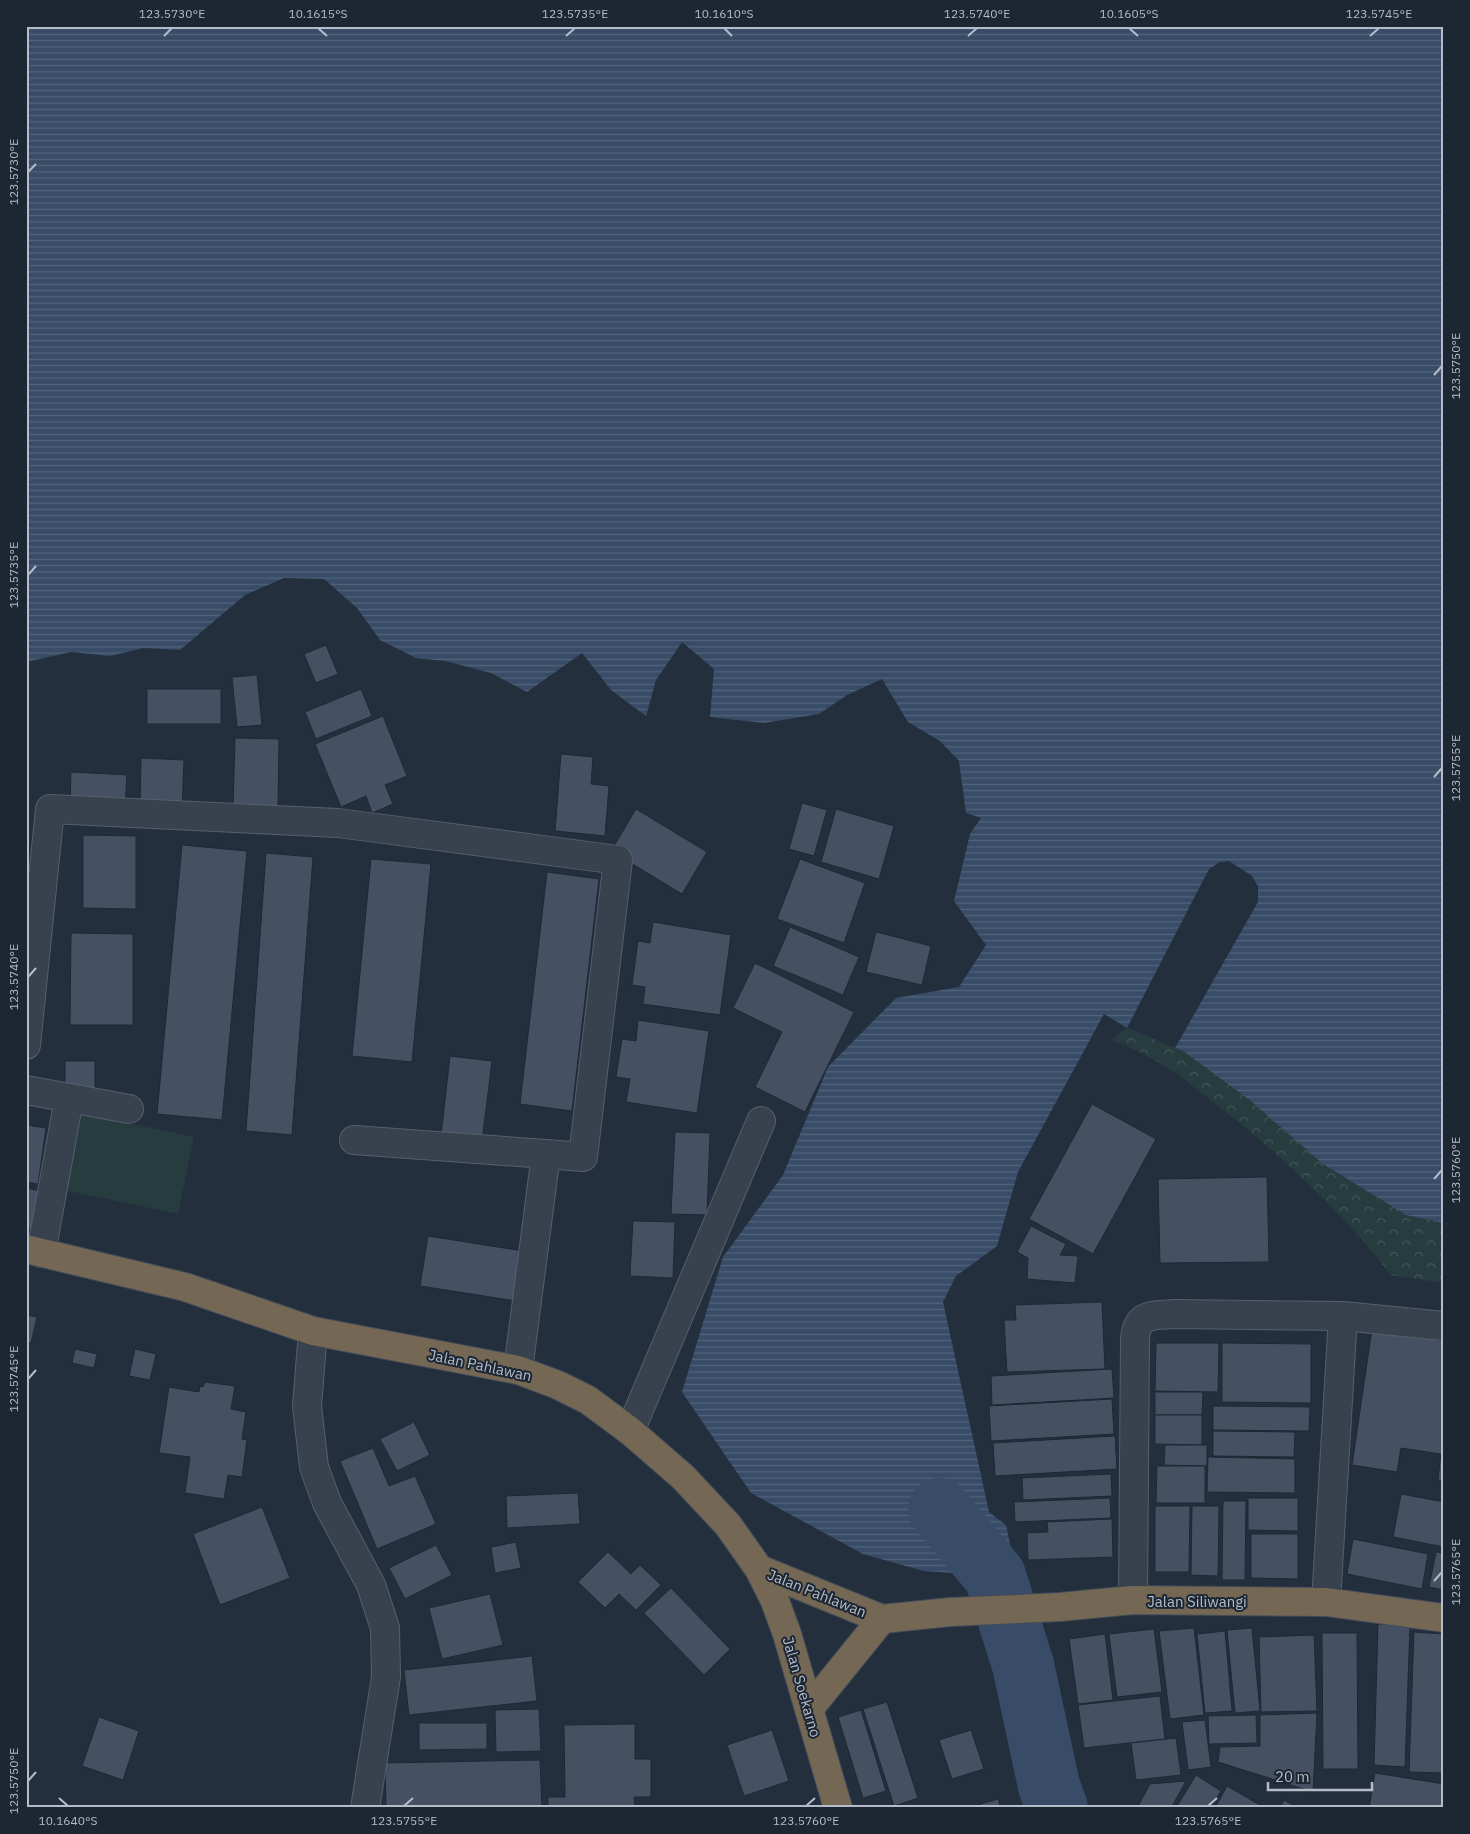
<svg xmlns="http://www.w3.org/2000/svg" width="1470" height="1834" viewBox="0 0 1470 1834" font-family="'IBM Plex Sans',sans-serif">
  <defs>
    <pattern id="park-crowns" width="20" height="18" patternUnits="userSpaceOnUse" patternTransform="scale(1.25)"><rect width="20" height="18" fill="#263c3f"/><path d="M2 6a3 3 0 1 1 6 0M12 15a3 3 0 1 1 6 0" fill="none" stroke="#435659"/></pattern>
    <pattern id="water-rules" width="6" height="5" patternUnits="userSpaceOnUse" patternTransform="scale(1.25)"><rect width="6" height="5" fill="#394c67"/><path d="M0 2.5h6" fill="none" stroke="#53647b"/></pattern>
  </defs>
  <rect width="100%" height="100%" fill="#242f3e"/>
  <!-- park -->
  <path fill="url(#park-crowns)" d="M1127,1028L1183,1051L1251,1101L1323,1164L1406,1215L1444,1223V1283L1391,1275C1340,1210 1282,1156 1217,1105C1196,1089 1173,1069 1149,1057C1137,1050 1124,1045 1111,1040Z"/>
  <!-- pitch -->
  <path fill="#263c3f" d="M75,1112L194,1137L178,1214L59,1189Z"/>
  <!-- water -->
  <path fill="url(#water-rules)" d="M26,26H1444V1223L1406,1215L1323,1164L1251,1101L1183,1051L1127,1028L1104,1014L1018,1172L997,1246L956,1276L943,1302L989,1512L1006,1525L1016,1572L995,1576L924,1571L863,1554L751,1493L682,1392L723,1257L783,1175L828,1067L896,998L959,987L986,945L954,901L970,834L981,818L966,813L959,761L940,741L908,722L882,679L847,695L819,714L764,723L710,717L714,669L682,642L656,680L646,716L611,690L582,653L527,692L491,673L445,661L416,658L380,640L357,608L324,579L284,578L245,595L180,650L144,648L110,656L71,652L26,662Z"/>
  <!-- pier -->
  <path fill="#242f3e" d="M1229,861L1252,876L1258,886V902L1175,1048L1127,1028L1209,869L1220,862Z"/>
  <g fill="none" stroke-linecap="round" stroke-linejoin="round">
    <!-- river -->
    <path stroke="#394c67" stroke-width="62" d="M939,1509L995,1576L1023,1665L1049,1786L1057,1808"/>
  </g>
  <!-- building -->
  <g fill="#455162" stroke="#1f2835">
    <path d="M326,645L338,674L316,683L304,654Z"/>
    <path d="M257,675L262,725L237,727L232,677Z"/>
    <rect x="147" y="689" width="74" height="35"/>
    <path d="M361,689L372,716L316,739L305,712Z"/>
    <path d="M383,716L407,776L385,785L393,804L372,813L366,796L341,807L315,744Z"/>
    <path d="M235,738L279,739L278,811L233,810Z"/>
    <path d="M561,754L593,757L591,784L609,786L605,836L555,831Z"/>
    <path d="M141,758L184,760L182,811L140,809Z"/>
    <path d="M71,772L127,775L125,807L70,804Z"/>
    <path d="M802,803L827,810L814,856L789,849Z"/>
    <path d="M636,809L707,852L682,894L611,851Z"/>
    <path d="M836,809L894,826L879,879L821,862Z"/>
    <path d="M83,835L136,836V909L83,908Z"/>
    <path d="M182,845L247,851L222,1120L157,1114Z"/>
    <path d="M266,853L313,857L292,1135L246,1131Z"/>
    <path d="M371,859L431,864L412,1062L352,1056Z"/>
    <path d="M800,859L865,883L844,943L777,919Z"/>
    <path d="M547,872L599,879L572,1111L520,1104Z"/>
    <path d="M653,922L731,935L720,1015L643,1004L645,987L632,985L638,941L650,943Z"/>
    <path d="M790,927L859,957L843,995L773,966Z"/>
    <path d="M876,932L931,946L922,985L866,972Z"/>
    <path d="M71,933L133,934V1025H70Z"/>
    <path d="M755,963L854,1012L805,1112L755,1087L782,1032L733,1008Z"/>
    <path d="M638,1020L709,1031L697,1113L626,1102L630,1079L616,1077L622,1039L636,1041Z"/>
    <path d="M450,1056L492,1061L482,1141L441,1136Z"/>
    <path d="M65,1061H95V1092L65,1091Z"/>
    <path d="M1092,1104L1156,1139L1093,1254L1029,1219Z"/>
    <path d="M26,1125L46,1128L38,1184L26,1182Z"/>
    <path d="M675,1132L710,1133L707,1215L671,1214Z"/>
    <path d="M1267,1177L1269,1262L1160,1263L1158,1179Z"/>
    <path d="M26,1188L40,1191L33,1230L26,1229Z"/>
    <path d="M633,1221L675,1222L673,1278L630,1276Z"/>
    <path d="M1031,1226L1066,1244L1060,1255L1078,1256L1075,1283L1027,1279L1028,1258L1017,1252Z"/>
    <path d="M428,1236L523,1251L516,1301L420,1286Z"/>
    <path d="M1102,1302L1105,1369L1007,1372L1004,1320H1016L1015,1305Z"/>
    <path d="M26,1315L37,1317L31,1343L26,1342Z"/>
    <path d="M1372,1329L1444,1341V1481L1438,1480L1441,1454L1401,1448L1397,1472L1352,1465Z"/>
    <path d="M1156,1343H1219L1218,1392L1155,1391Z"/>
    <path d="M1222,1343L1311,1344V1403L1222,1402Z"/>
    <path d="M75,1349L97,1354L94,1368L72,1363Z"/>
    <path d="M135,1349L156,1354L150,1380L129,1376Z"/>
    <path d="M1112,1369L1114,1398L992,1405L991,1376Z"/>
    <path d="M205,1382L235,1386L231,1409L246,1412L242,1439L247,1440L242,1477L228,1475L224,1499L185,1493L190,1457L159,1453L169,1387L199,1392L200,1386L203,1387Z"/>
    <path d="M1155,1392H1203L1202,1415H1155Z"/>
    <path d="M1112,1399L1114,1434L991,1441L989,1406Z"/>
    <path d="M1213,1406L1310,1407L1309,1431L1213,1430Z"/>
    <path d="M1155,1415H1202V1445L1155,1444Z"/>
    <path d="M414,1422L430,1455L397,1471L380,1439Z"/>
    <path d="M1213,1431L1295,1432L1294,1457L1213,1456Z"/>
    <path d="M1115,1436L1117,1469L995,1476L993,1443Z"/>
    <path d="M1165,1445H1207V1466L1164,1465Z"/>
    <path d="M373,1448L389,1486L415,1476L436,1524L377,1549L340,1461Z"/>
    <path d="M1208,1457L1295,1459V1493L1207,1492Z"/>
    <path d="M1157,1466H1205V1503H1156Z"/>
    <path d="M1111,1474L1112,1496L1023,1500L1022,1478Z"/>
    <path d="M578,1493L580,1524L507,1528L506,1496Z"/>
    <path d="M1401,1494L1444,1502V1547L1393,1537Z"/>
    <path d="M1110,1498L1111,1518L1015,1522L1014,1502Z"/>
    <path d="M1248,1498H1298V1531L1248,1530Z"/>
    <path d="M1223,1501H1246L1245,1580H1222Z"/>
    <path d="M1155,1506H1190L1189,1572H1155Z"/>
    <path d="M1192,1506H1219L1218,1576L1191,1575Z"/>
    <path d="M262,1507L290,1578L220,1605L193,1534Z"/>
    <path d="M1112,1519L1113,1557L1028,1560L1027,1533L1048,1532L1047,1522Z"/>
    <path d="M1251,1534H1298V1579L1251,1578Z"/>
    <path d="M1353,1539L1428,1554L1422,1589L1347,1574Z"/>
    <path d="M516,1542L521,1568L495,1573L491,1547Z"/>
    <path d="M436,1545L452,1575L405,1599L389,1568Z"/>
    <path d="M608,1552L631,1574L640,1565L661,1585L636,1610L619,1594L605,1608L578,1582Z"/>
    <path d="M1436,1552L1444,1553V1590L1429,1587Z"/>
    <path d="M671,1588L730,1649L704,1675L644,1613Z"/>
    <path d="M490,1594L503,1645L442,1659L429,1608Z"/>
    <path d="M1378,1624L1410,1625L1405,1767L1374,1765Z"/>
    <path d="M1194,1628L1204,1715L1170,1719L1159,1631Z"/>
    <path d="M1252,1628L1260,1711L1235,1713L1227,1630Z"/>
    <path d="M1154,1629L1162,1692L1117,1697L1109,1634Z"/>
    <path d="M1225,1631L1232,1711L1205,1713L1197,1634Z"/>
    <path d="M1414,1632L1444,1634V1773L1409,1772Z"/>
    <path d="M1322,1633H1357L1358,1769H1323Z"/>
    <path d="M1105,1634L1113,1700L1078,1704L1069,1639Z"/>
    <path d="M1314,1635L1317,1711L1261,1712L1259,1637Z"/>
    <path d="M532,1656L537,1701L409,1715L404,1670Z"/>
    <path d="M1160,1696L1165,1739L1084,1748L1078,1705Z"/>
    <path d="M887,1702L918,1798L894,1806L863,1709Z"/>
    <path d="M539,1709L541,1751L496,1752L495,1710Z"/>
    <path d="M861,1710L886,1791L863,1798L838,1717Z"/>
    <path d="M1317,1713L1313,1792L1218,1762L1220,1747L1260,1746V1715Z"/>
    <path d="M1256,1715L1257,1743L1209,1744L1208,1716Z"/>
    <path d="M99,1717L139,1731L123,1780L82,1766Z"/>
    <path d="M1205,1720L1211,1767L1188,1770L1182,1722Z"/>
    <path d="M419,1723H487V1749L419,1750Z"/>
    <path d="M635,1724V1759H651V1797H634L635,1808H548V1797H565L564,1725Z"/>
    <path d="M772,1730L789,1781L744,1796L727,1745Z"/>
    <path d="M971,1730L984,1769L952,1779L939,1740Z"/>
    <path d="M1176,1738L1181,1775L1136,1780L1131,1743Z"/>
    <path d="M540,1760L542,1807L386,1808L385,1763Z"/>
    <path d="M1375,1773L1444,1784V1808H1369Z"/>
    <path d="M1196,1775L1221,1791L1210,1808H1176Z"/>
    <path d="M1186,1781L1171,1808H1137L1150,1784Z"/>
    <path d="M1227,1786L1265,1808H1215Z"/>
    <path d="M998,1799L1001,1808H971V1807Z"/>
    <path d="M1284,1800L1298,1808H1280Z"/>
  </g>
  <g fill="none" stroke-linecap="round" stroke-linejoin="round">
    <defs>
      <g id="minor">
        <path d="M26,1045L50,809L338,823L618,860L583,1157L546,1154"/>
        <path d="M26,1090L129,1109"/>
        <path d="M354,1140L546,1154L518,1370"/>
        <path d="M41,1253L69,1099"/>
        <path d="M313,1331L307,1406L314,1467L327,1503L371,1585L385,1628L386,1677L365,1808"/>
        <path d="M630,1431L761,1121"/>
        <path d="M1133,1600L1135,1339C1137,1312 1153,1316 1175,1314L1343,1316L1444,1326"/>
        <path d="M1326,1602L1343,1316"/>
      </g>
      <g id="highway">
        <path d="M26,1249L185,1287L313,1331L518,1370L558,1385L588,1400L630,1431L683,1477L728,1525L759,1569L775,1601L787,1634L838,1808"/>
        <path d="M759,1569L882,1619L950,1612L1060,1607L1133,1600L1326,1602L1444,1618"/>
        <path d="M809,1709L882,1619"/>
      </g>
    </defs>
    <!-- minor casing -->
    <use href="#minor" stroke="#565f6c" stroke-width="30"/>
    <!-- highway casing -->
    <use href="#highway" stroke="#434c59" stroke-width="30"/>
    <!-- minor -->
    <use href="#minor" stroke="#38414e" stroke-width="28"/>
    <!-- highway -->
    <use href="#highway" stroke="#746855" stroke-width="28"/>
  </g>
  <!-- ticks -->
  <path fill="none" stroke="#b4bcc9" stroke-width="2" d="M318,28L327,36M724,28L732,36M1129,28L1138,36M164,36L172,28M566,36L575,28M968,36L977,28M1370,36L1379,28M28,172L36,164M1434,375L1442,366M28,575L36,566M1434,777L1442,768M28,977L36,968M1434,1179L1442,1170M28,1379L36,1370M1434,1581L1442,1572M28,1781L36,1772M59,1798L68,1806M404,1806L413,1798M806,1806L815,1798M1208,1806L1217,1798"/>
  <g text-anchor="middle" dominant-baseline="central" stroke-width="4" stroke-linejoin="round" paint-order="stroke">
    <!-- street labels -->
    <g font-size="15" fill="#b4bcc9" stroke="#1d2633">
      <text transform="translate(480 1365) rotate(12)">Jalan Pahlawan</text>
      <text transform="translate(817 1593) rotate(22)">Jalan Pahlawan</text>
      <text x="1197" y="1601">Jalan Siliwangi</text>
      <text transform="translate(802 1687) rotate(74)">Jalan Soekarno</text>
    </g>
  </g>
  <!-- border -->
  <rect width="1470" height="1834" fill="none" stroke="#1d2633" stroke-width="55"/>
  <!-- scale -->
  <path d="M1268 1782v8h104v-8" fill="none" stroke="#b4bcc9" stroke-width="2.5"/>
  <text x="1275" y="1782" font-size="15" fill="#b4bcc9" stroke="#1d2633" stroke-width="4" paint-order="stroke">20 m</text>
  <rect x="28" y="28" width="1414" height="1778" fill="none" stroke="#b4bcc9" stroke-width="2"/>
  <g font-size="12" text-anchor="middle" fill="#b4bcc9">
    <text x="172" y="18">123.5730°E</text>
    <text x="318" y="18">10.1615°S</text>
    <text x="575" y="18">123.5735°E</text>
    <text x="724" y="18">10.1610°S</text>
    <text x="977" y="18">123.5740°E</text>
    <text x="1129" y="18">10.1605°S</text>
    <text x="1379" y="18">123.5745°E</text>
    <text transform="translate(14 172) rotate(-90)" y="4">123.5730°E</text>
    <text transform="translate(1456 366) rotate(-90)" y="4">123.5750°E</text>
    <text transform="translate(14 575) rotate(-90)" y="4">123.5735°E</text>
    <text transform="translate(1456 768) rotate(-90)" y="4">123.5755°E</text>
    <text transform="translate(14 977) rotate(-90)" y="4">123.5740°E</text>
    <text transform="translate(1456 1170) rotate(-90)" y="4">123.5760°E</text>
    <text transform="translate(14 1379) rotate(-90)" y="4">123.5745°E</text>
    <text transform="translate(1456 1572) rotate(-90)" y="4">123.5765°E</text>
    <text transform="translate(14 1781) rotate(-90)" y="4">123.5750°E</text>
    <text x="68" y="1825">10.1640°S</text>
    <text x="404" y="1825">123.5755°E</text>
    <text x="806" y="1825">123.5760°E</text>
    <text x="1208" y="1825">123.5765°E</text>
  </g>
</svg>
